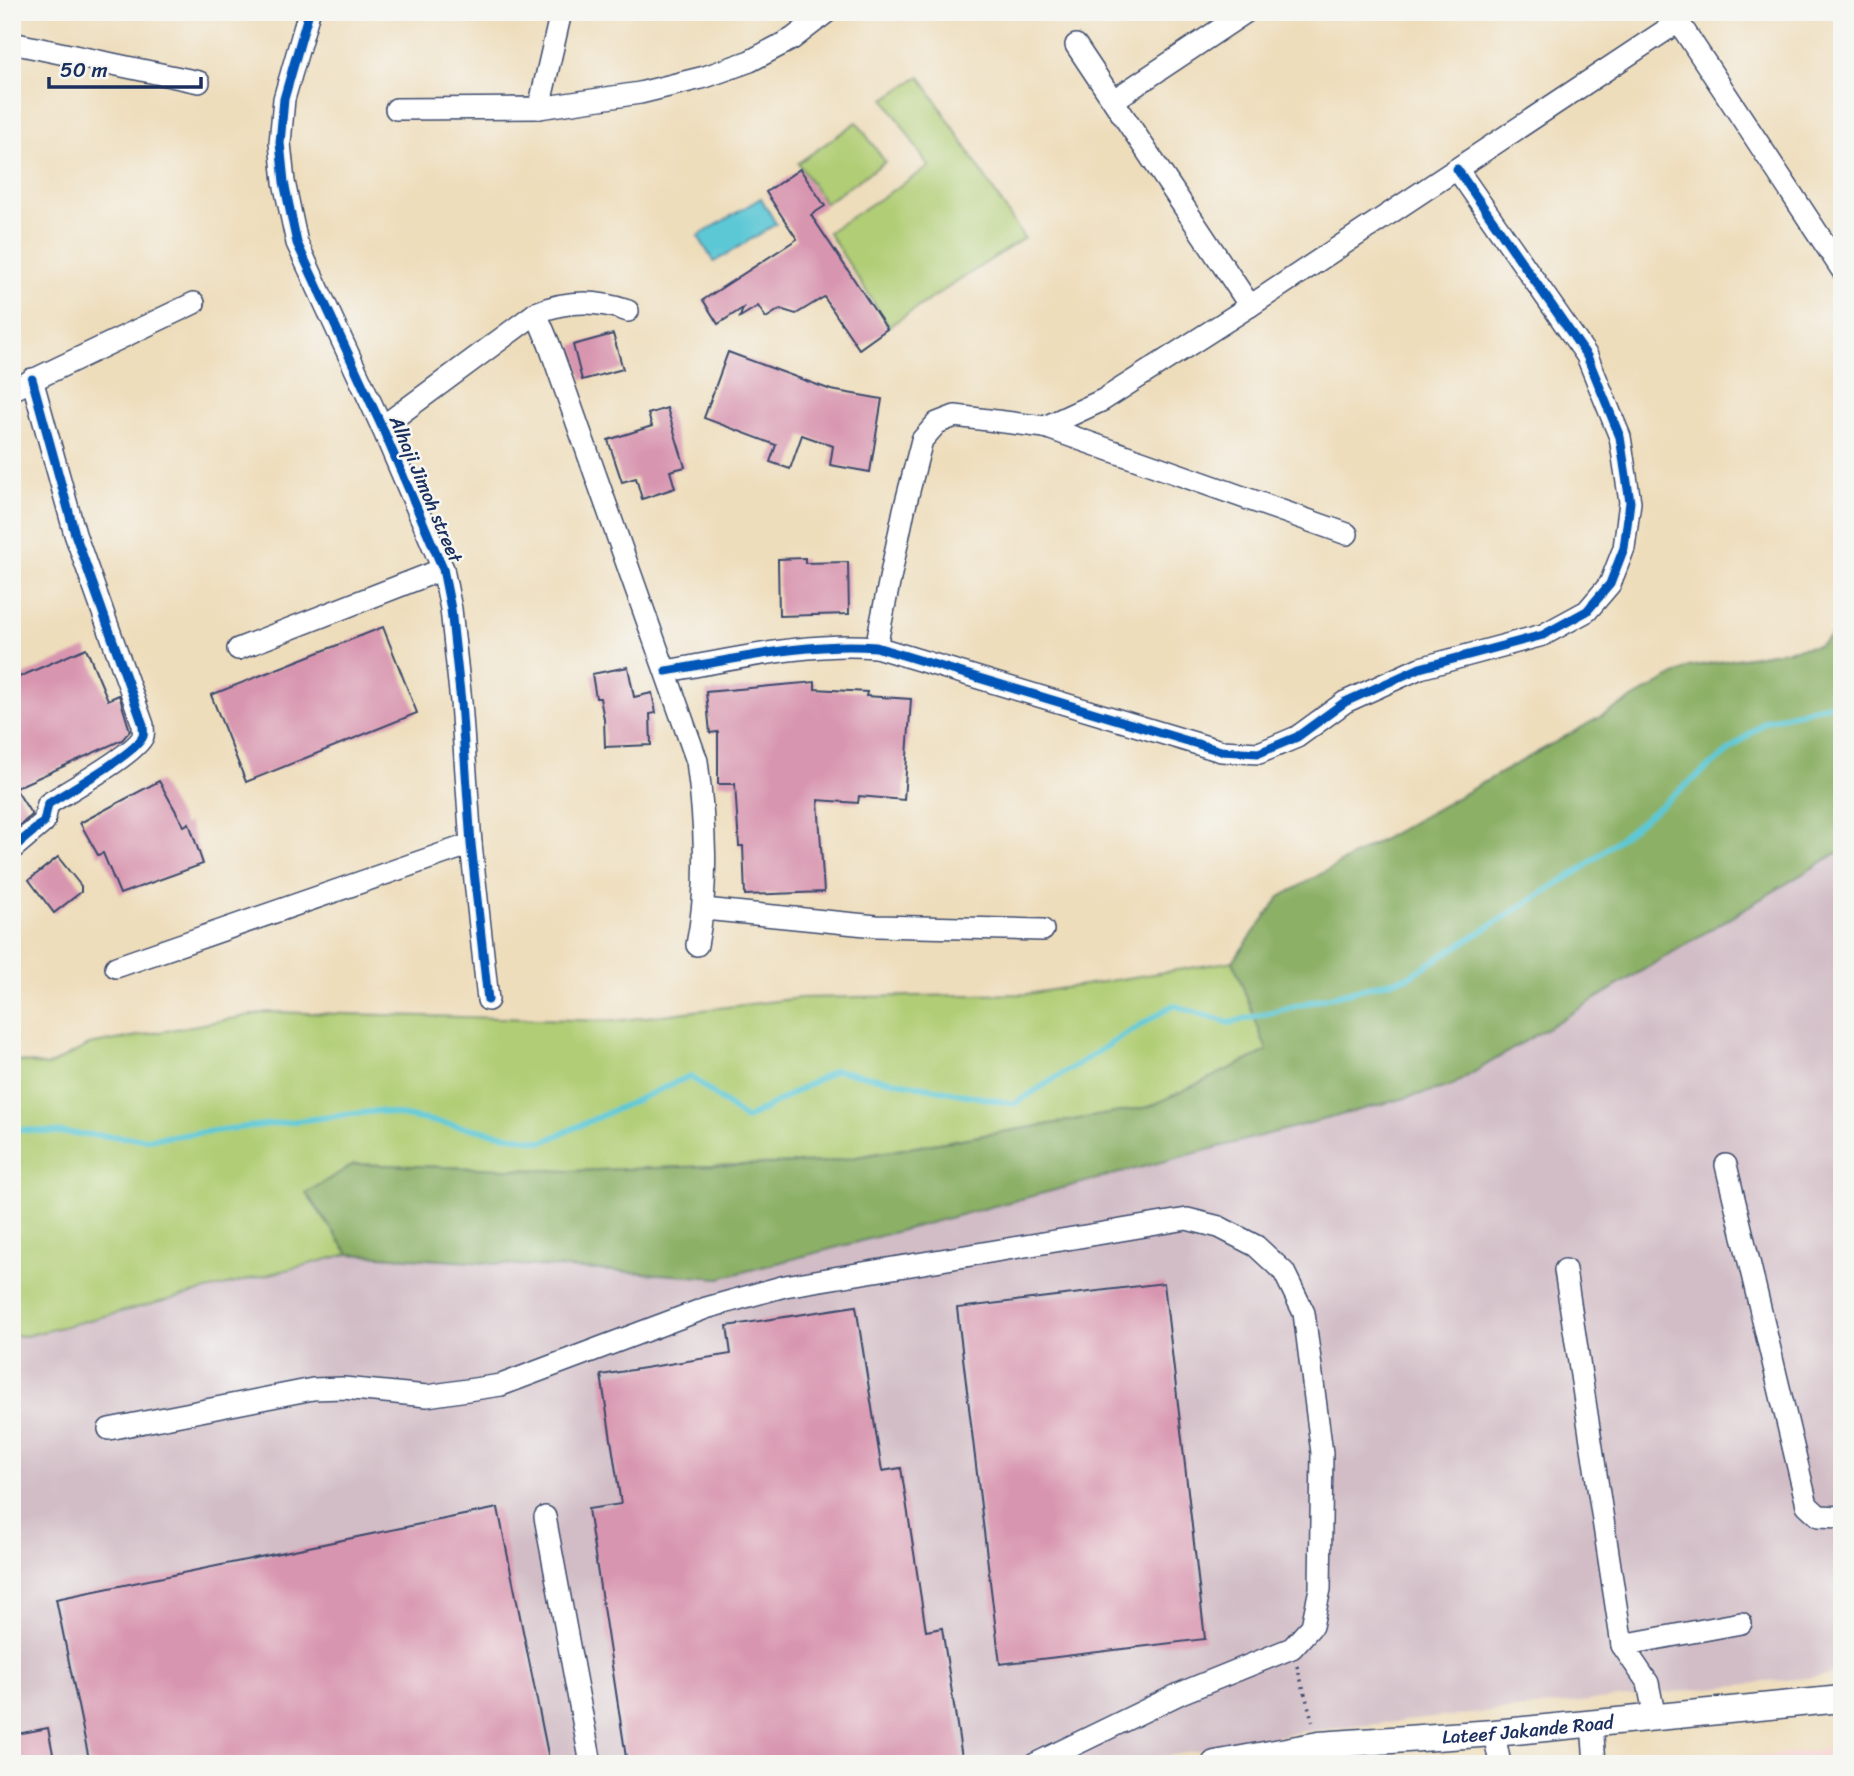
<svg xmlns="http://www.w3.org/2000/svg" width="1854" height="1776" viewBox="0 0 1854 1776" font-family="Sriracha,sans-serif">
  <rect width="100%" height="100%" fill="#f6f6f2"/>
  <filter id="ink" filterUnits="userSpaceOnUse"><feTurbulence type="fractalNoise" baseFrequency=".0143" numOctaves="2"/><feDisplacementMap in="SourceGraphic" scale="14" xChannelSelector="R" yChannelSelector="G"/><feConvolveMatrix kernelMatrix="1 2 1 2 8 2 1 2 1" color-interpolation-filters="sRGB"/></filter>
  <filter id="wash" filterUnits="userSpaceOnUse"><feTurbulence type="fractalNoise" baseFrequency=".00686" numOctaves="4" result="noise"/><feDisplacementMap in="SourceGraphic" scale="28" xChannelSelector="R" yChannelSelector="G"/><feGaussianBlur stdDeviation="1.57" result="paint"/><feColorMatrix in="noise" values="0 0 0 0 0 0 0 0 0 0 0 0 0 0 0 0 0 1.4 0 .05"/><feComposite in="paint" operator="in"/></filter>
  <g filter="url(#wash)">
    <rect width="100%" height="100%" fill="#edb"/>
    <!-- built -->
    <path fill="#f7cfd1" d="M1842,1748V1764H1682Z"/>
    <!-- industrial -->
    <path fill="#d2bdc6" d="M1842,850V1674L1302,1732L1124,1764H12V1335L27,1336L349,1254L720,1278L1451,1086Z"/>
    <!-- green -->
    <g fill="#b1cd74" stroke="#667e69" stroke-width="2">
      <path d="M920,76L1024,238L889,326L828,232L929,167L885,99Z"/>
      <path d="M857,122L885,162L825,203L798,163Z"/>
      <path d="M1233,961L1268,1051L1149,1107L827,1162L569,1171L354,1164L306,1193L349,1254L26,1336L12,1335V1060L48,1066L89,1045L268,1012L614,1021L800,998L1027,994Z"/>
    </g>
    <!-- forest -->
    <path fill="#8cb066" stroke="#547062" stroke-width="2" d="M1842,628V850L1451,1086L720,1278L349,1254L306,1193L354,1164L569,1171L827,1162L1149,1107L1267,1051L1233,961L1280,897L1689,667L1819,645Z"/>
    <!-- water -->
    <path fill="#5dc8d5" stroke="#3c7c9a" stroke-width="2" d="M761,198L776,224L714,262L698,236Z"/>
    <g fill="none" stroke-linecap="round" stroke-linejoin="round">
      <!-- stream -->
      <path stroke="#5dc8d5" stroke-width="6" d="M12,1129L148,1139L378,1111L543,1142L690,1076L746,1119L835,1070L1014,1104L1173,1005L1229,1023L1408,977L1583,868L1766,721L1842,701"/>
    </g>
    <g id="blocks">
      <!-- building -->
      <g fill="#d895af">
        <path d="M800,169L825,206L811,215L887,329L859,349L824,297L796,314L780,309L766,318L758,306L740,317L743,308L718,324L703,300L797,239L766,192Z"/>
        <path d="M613,334L623,369L582,380L573,345Z"/>
        <path d="M728,352L831,390L882,399L870,472L830,465L833,446L802,435L790,469L770,462L776,445L704,418Z"/>
        <path d="M667,408L685,467L670,471L675,488L642,499L636,478L622,482L608,440L652,426L648,414Z"/>
        <path d="M805,558V563L848,562L849,614L779,616L778,559Z"/>
        <path d="M383,627L417,713L246,782L211,695Z"/>
        <path d="M86,648L108,700L119,695L130,731L122,740L15,788L32,815L12,832V680Z"/>
        <path d="M628,667L634,697L652,693L656,713L650,714L651,745L605,747L604,719L600,698H596L592,674Z"/>
        <path d="M815,682V689L867,692L866,696L911,699L904,800L859,796L858,803L818,800L824,892L745,895L743,846H739L735,784H718V732L710,733L706,692Z"/>
        <path d="M159,781L184,826L189,823L203,864L120,894L103,853L98,855L80,823Z"/>
        <path d="M58,857L81,886V892L54,913L29,880Z"/>
        <path d="M1164,1283L1205,1639L1000,1664L957,1308Z"/>
        <path d="M856,1306L882,1471L901,1468L926,1631L942,1628L963,1764H627L588,1509L621,1504L601,1375L731,1354L727,1326Z"/>
        <path d="M498,1508L550,1764H90L56,1599Z"/>
        <path d="M48,1728L55,1764H12V1735Z"/>
      </g>
    </g>
  </g>
  <g filter="url(#ink)">
    <use href="#blocks" fill-opacity="0" stroke="#3b496c" stroke-width="2"/>
    <g fill="none" stroke-linecap="round" stroke-linejoin="round">
      <defs>
        <g id="minor">
          <path d="M309,12L284,99L280,143L284,182L297,243L382,427L443,569L451,609L461,702L471,844L488,1000"/>
          <path d="M1672,12L1842,270"/>
          <path d="M12,43L199,82"/>
          <path d="M1076,45L1250,306"/>
          <path d="M1114,100L1246,12"/>
          <path d="M539,108L561,12"/>
          <path d="M396,109L539,108L640,93L705,77L750,61L792,39L827,12"/>
          <path d="M536,313L549,344L697,761C705,822 709,885 697,945"/>
          <path d="M12,390L194,303"/>
          <path d="M382,427L536,313C567,300 597,300 628,311"/>
          <path d="M1045,427L1347,534"/>
          <path d="M876,647L904,510L922,440L937,423L955,416L1045,427L1103,400L1250,306L1678,22"/>
          <path d="M238,649L443,569"/>
          <path d="M666,671C733,660 808,641 876,647L1221,751L1259,753L1297,737L1345,702L1420,668L1543,635L1587,611L1610,584L1624,548L1630,502L1620,437L1587,356L1457,169"/>
          <path d="M12,849L44,822L48,804C66,792 137,753 143,736C144,733 143,729 143,725L75,534L32,379"/>
          <path d="M704,909L876,926L1043,930"/>
          <path d="M116,967L471,844"/>
          <path d="M1726,1165L1807,1505L1819,1516L1842,1517"/>
          <path d="M1565,1270L1622,1645L1648,1683L1655,1718"/>
          <path d="M109,1429L313,1389L343,1388L427,1396L501,1385L706,1308L785,1286L1187,1219L1219,1227L1256,1246L1284,1272L1304,1313L1322,1453L1320,1589L1312,1626L1292,1648L1181,1693L1035,1764"/>
          <path d="M545,1517L591,1764"/>
          <path d="M1622,1645L1741,1623"/>
          <path d="M1592,1723L1595,1764"/>
          <path d="M1494,1733L1500,1764"/>
        </g>
        <g id="major">
          <path id="s1" d="M1215,1764L1319,1745L1494,1733L1842,1699"/>
        </g>
      </defs>
      <!-- minor casing -->
      <use href="#minor" stroke="#3b496c" stroke-width="24"/>
      <!-- major casing -->
      <use href="#major" stroke="#3b496c" stroke-width="29"/>
      <!-- path -->
      <path stroke="#3b496c" stroke-width="3.5" stroke-dasharray="2 5" stroke-linecap="butt" d="M1297,1666L1313,1723"/>
      <!-- minor -->
      <use href="#minor" stroke="#fff" stroke-width="21"/>
      <!-- major -->
      <use href="#major" stroke="#fff" stroke-width="26"/>
      <defs>
        <g id="cycleway">
          <path d="M309,12L284,99L280,143L284,182L297,243L382,427L443,569L451,609L461,702L471,844L488,1000"/>
          <path d="M666,671C733,660 808,641 876,647L1221,751L1259,753L1297,737L1345,702L1420,668L1543,635L1587,611L1610,584L1624,548L1630,502L1620,437L1587,356L1457,169"/>
          <path d="M12,849L44,822L48,804C66,792 137,753 143,736C144,733 143,729 143,725L75,534L32,379"/>
        </g>
      </defs>
      <!-- cycleway casing -->
      <use href="#cycleway" stroke="#f6f6f2" stroke-width="13"/>
      <!-- cycleway -->
      <use href="#cycleway" stroke="#0057b8" stroke-width="9"/>
    </g>
  </g>
  <g text-anchor="middle" dominant-baseline="central" stroke-width="5" stroke-linejoin="round" paint-order="stroke">
    <!-- street labels -->
    <g font-size="19" fill="#1b2f5e" stroke="#f6f6f2">
      <text transform="translate(426 489) rotate(67)">Alhaji Jimoh street</text>
      <text stroke="none"><textPath href="#s1" startOffset="315">Lateef Jakande Road</textPath></text>
    </g>
  </g>
  <!-- margin -->
  <rect width="1854" height="1776" fill="none" stroke="#f6f6f2" stroke-width="42"/>
  <!-- scale -->
  <path d="M49 77v10h152v-10" fill="none" stroke="#1b2f5e" stroke-width="3.5"/>
  <text x="60" y="77" font-size="21" fill="#1b2f5e" stroke="#f6f6f2" stroke-width="5" paint-order="stroke">50 m</text>
</svg>
